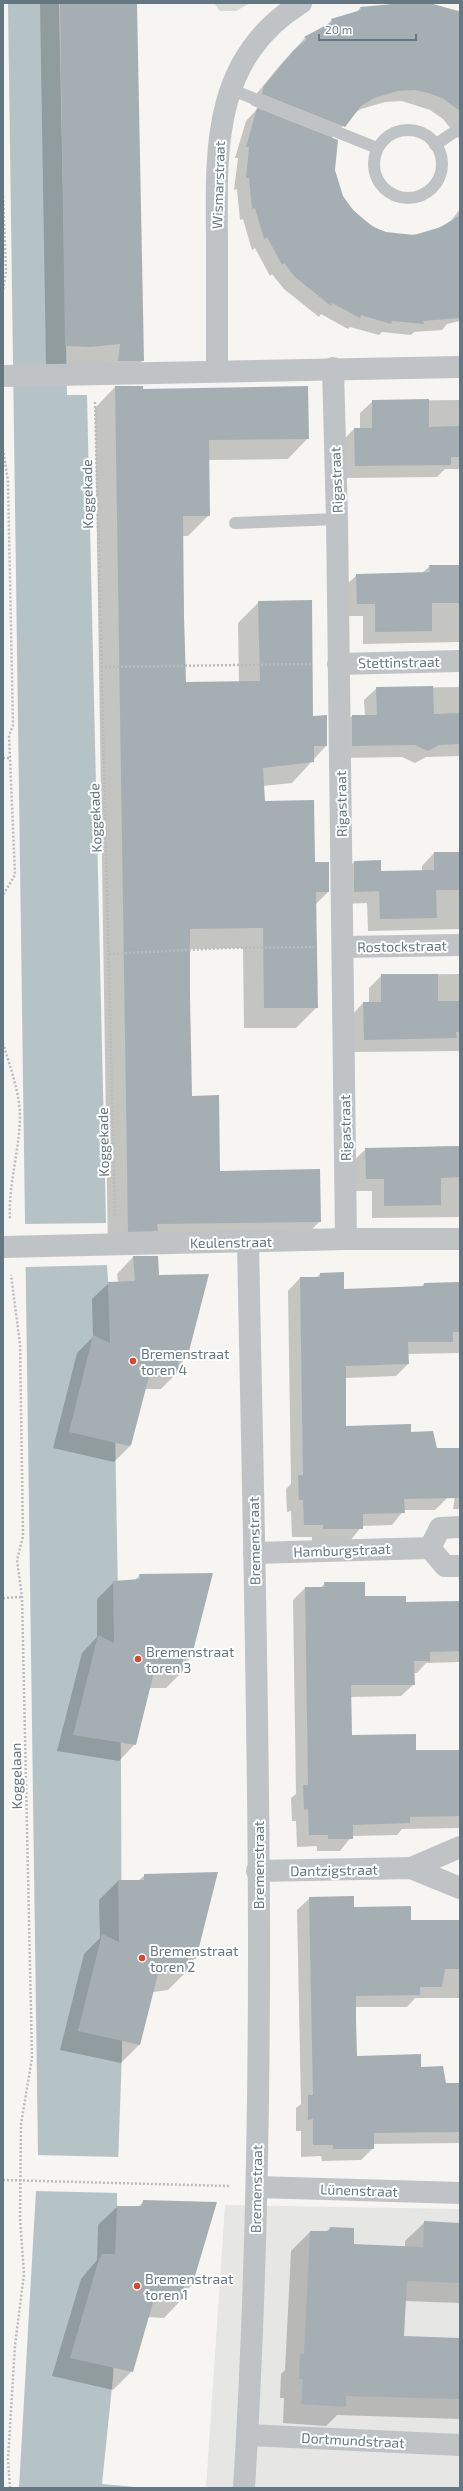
<svg xmlns="http://www.w3.org/2000/svg" width="463" height="2491" viewBox="0 0 463 2491" font-family="'Exo 2',sans-serif">
  <rect width="100%" height="100%" fill="#f6f5f2"/>
  <!-- built -->
  <path fill="#e6e7e5" d="M225,2205L460,2209V2488H206Z"/>
  <!-- green -->
  <path fill="#d7dcd3" d="M214,3H250L236,11H220Z"/>
  <!-- water -->
  <path fill="#b5c3c6" d="M8,3H59L67,395H87L107,1265L114,1370L121,1765L122,2051L117,2193L118,2281L113,2377L102,2484L146,2488H19L38,2155Z"/>
  <!-- pier -->
  <g fill="#f6f5f2">
    <path d="M108,1223L109,1265L25,1267L24,1224Z"/>
    <path d="M36,2155L119,2157V2193L35,2191Z"/>
  </g>
  <!-- shadow -->
  <g fill="#0003">
    <path d="M40,3H136L143,360L124,380H99L101,363L70,366L46,365Z"/>
    <path d="M391,3L420,5L427,3L460,11V140L443,119L430,110L402,101L385,102L361,109L353,114L331,139L334,170L342,197L361,219L385,233L400,236L428,233L450,222L460,209V321L447,324L442,330L414,332L411,335L382,332L379,335L350,327L348,329L321,314L319,317L284,289L272,274L270,276L255,248L252,250L243,219L240,220L237,189L234,190L238,158H235L246,121L258,108L251,105L253,98L281,64L305,38L323,28L332,20L356,13L360,8L389,5Z"/>
    <path d="M115,387L142,390L308,438L288,459L208,460L209,515L188,536H182L185,683H239L238,623L259,602L326,746L292,783L263,786L264,802L314,863L328,892L315,905L317,1007L296,1028H244L243,948L189,949L191,1097L219,1172L320,1221L300,1242L108,1252L95,408Z"/>
    <path d="M460,400V469H445L437,477L343,478L342,441L354,429H360V413L373,401Z"/>
    <path d="M430,566H460V642L363,644V616H345L344,587L357,575L422,573Z"/>
    <path d="M460,687V756L426,757L415,763L402,757L340,758V728L352,716H365L364,700L377,688Z"/>
    <path d="M434,853H460V929L368,931L367,903L342,904V875L354,862L380,872L422,871V866Z"/>
    <path d="M460,974V1051L352,1052L351,1016L363,1003H369V988L382,975Z"/>
    <path d="M460,1146V1217L372,1218V1191H354L353,1161L366,1149Z"/>
    <path d="M133,1257L158,1276L186,1358L178,1366V1372L161,1389H145L131,1445L114,1462L53,1448L77,1353L93,1337L92,1299L109,1283L118,1282L117,1274Z"/>
    <path d="M320,1274L343,1290L421,1287L424,1284L460,1283V1353L408,1354V1364L396,1376L345,1378L346,1427L410,1433L447,1498L435,1510H404L392,1525L362,1526L350,1541H312V1537H292L291,1511L287,1512L286,1489L291,1484L288,1291L300,1278H316Z"/>
    <path d="M460,1465V1509H453Z"/>
    <path d="M140,1575L190,1658L182,1666V1672L166,1688H149L135,1744L119,1761L57,1751L82,1653L97,1637V1599L114,1582L135,1580Z"/>
    <path d="M325,1583L364,1597L405,1603L460,1602V1662L426,1663L417,1673H413L414,1684L401,1696L350,1697L351,1736L416,1751H460V1828L402,1829L397,1835L352,1836L340,1851H317V1846L297,1847L296,1821H292L291,1798L296,1794L293,1600L305,1588H320Z"/>
    <path d="M145,1875L195,1958L187,1967V1971L168,1990L153,1992L140,2044L121,2063L60,2050L84,1954L100,1938L99,1900L118,1881H138Z"/>
    <path d="M310,1898L410,1921L460,1920V1998H415L407,2007H355L356,2057L420,2068L446,2084H460V2143L373,2144V2148L361,2160L322,2161L321,2156L301,2157V2131H296V2108L301,2104L297,1910Z"/>
    <path d="M144,2201L215,2203L191,2286L182,2294V2299L164,2318L148,2317L132,2371L113,2390L52,2376L81,2279L97,2260L98,2225L117,2207H138Z"/>
    <path d="M425,2222L460,2224V2303L405,2301L403,2337L460,2339V2419L337,2415L326,2426L283,2423L284,2398H280L281,2374L285,2370L291,2251L310,2232H326L330,2228L353,2245L405,2247V2241Z"/>
  </g>
  <!-- building -->
  <g fill="#a5afb3">
    <path d="M60,3H137L144,361H118L120,344L90,347L65,346Z"/>
    <path d="M403,3H430L460,12V111L442,98L428,93L415,90L398,91L374,98L361,106L345,127L262,94L264,86L293,51L307,39L304,37L332,22L331,19L361,10L360,7Z"/>
    <path d="M257,108L338,140L335,170L343,196L353,210L373,227L386,232L414,235L441,227L460,215V318L423,321L424,324L392,321L391,324L361,315L360,318L332,303L331,306L295,277L284,263L282,265L267,237L264,239L255,208L252,209L249,178H246L249,147H246Z"/>
    <path d="M115,386H143V389L308,386L309,439L209,440L210,516H183L184,616L186,682L260,681L258,601L312,600L313,716L327,715V746H314V762L263,768L265,801L314,800L315,862H329V892H316L318,1008H264L263,928L190,929V996L192,1096L219,1095L220,1171L320,1169L321,1222L157,1224L158,1231L128,1232Z"/>
    <path d="M429,399V427L460,426V457H451V465L355,466L354,428H372V400Z"/>
    <path d="M429,565H460V603H432V631L375,632V604H357L356,574L430,572Z"/>
    <path d="M433,686L434,714L460,713V744L439,745L428,751L415,745L352,746V715H377L376,687Z"/>
    <path d="M434,852H460V890H436L437,918L380,919L379,891L354,892V861L381,860V871L434,870Z"/>
    <path d="M381,974H438V1001H460V1032H456L457,1038L364,1040L363,1002H381Z"/>
    <path d="M460,1146V1177L441,1178V1205L384,1206V1179H366L365,1148Z"/>
    <path d="M133,1256H158L159,1275L209,1274L187,1359L178,1356L179,1372L150,1373L131,1445L129,1446L69,1432L93,1335L110,1343L108,1282L135,1281Z"/>
    <path d="M344,1272V1289L424,1286V1283L460,1282V1332H453V1342H408L409,1364L346,1366V1426L411,1424V1432L433,1431L437,1448H460V1498L404,1499L405,1513L363,1514V1529H323V1525H304L303,1500H299L298,1475H303L300,1277H320V1273Z"/>
    <path d="M213,1573L191,1659L183,1657V1672H154L136,1745L73,1735L98,1635L114,1643L113,1581L140,1579L139,1574Z"/>
    <path d="M324,1582H365V1596H406V1602L460,1601V1651L430,1652V1661H414L415,1685H351L352,1735L416,1734V1750H459L460,1816L410,1817V1823L353,1825V1839H328V1835H309L308,1809L304,1810L303,1785H308L305,1587H325Z"/>
    <path d="M218,1872L196,1959L188,1956V1971L158,1974L140,2045L78,2031L102,1934L119,1942L118,1880H144V1874Z"/>
    <path d="M354,1896V1907L411,1906V1920H460V1969H445L442,1987H420V1995L356,1996V2020L357,2056L421,2054V2067L443,2066L446,2083H460V2132L374,2133V2149H333V2145H313V2119L308,2120V2095H313L309,1897Z"/>
    <path d="M143,2200L217,2202L192,2286L184,2284L183,2299H154L133,2372L70,2358L99,2259L102,2254H115L117,2206H142Z"/>
    <path d="M424,2221L460,2223V2283L407,2281L404,2336L460,2338V2399L346,2396V2407L301,2404L303,2379H299L300,2354H304L310,2231H330V2227L354,2228V2244L423,2247Z"/>
  </g>
  <g fill="none" stroke-linecap="round" stroke-linejoin="round">
    <!-- path -->
    <g stroke="#b9bcbe" stroke-width="2.5" stroke-dasharray="2 2" stroke-linecap="butt">
      <path d="M3,196L6,271L3,290"/>
      <path d="M95,402L115,1217"/>
      <path d="M3,449L8,481L13,726L9,735L15,875L3,895"/>
      <path d="M101,667L311,664"/>
      <path d="M3,758H10"/>
      <path d="M109,954L226,948L314,947"/>
      <path d="M3,1043C10,1067 19,1090 20,1115C20,1150 8,1184 10,1220"/>
      <path d="M3,1598L22,1597"/>
      <path d="M3,2180L229,2186"/>
      <path d="M10,2488L8,2460L15,2345L24,2274L20,2218L21,2124L32,2058L22,1597L17,1560L23,1536L20,1344L11,1275"/>
    </g>
    <!-- lane -->
    <g stroke="#bfc3c6" stroke-width="12">
      <path d="M230,89L377,148"/>
      <circle cx="408" cy="164" r="34"/>
      <path d="M435,145L460,128"/>
      <path d="M235,523L337,519"/>
    </g>
    <!-- street -->
    <g stroke="#bfc3c6" stroke-width="22">
      <path d="M333,368L337,519L346,1239"/>
      <path d="M217,371C217,326 217,282 217,238C216,146 213,58 301,3"/>
      <path d="M3,376L460,367"/>
      <path d="M338,664L460,661"/>
      <path d="M343,947L460,945"/>
      <path d="M3,1247L346,1239H460"/>
      <path d="M430,1548L440,1528L460,1527"/>
      <path d="M254,1553L430,1548L445,1566H460"/>
      <path d="M411,1868L460,1847"/>
      <path d="M257,1871L411,1868L460,1888"/>
      <path d="M257,2187L460,2193"/>
      <path d="M247,2435L460,2445"/>
      <path d="M244,2488C270,2074 256,1658 248,1243"/>
    </g>
  </g>
  <!-- markers -->
  <g fill="#dd462a" stroke="#fff" stroke-width="1.5">
    <circle cx="133" cy="1361" r="4"/>
    <circle cx="138" cy="1659" r="4"/>
    <circle cx="142" cy="1958" r="4"/>
    <circle cx="137" cy="2286" r="4"/>
  </g>
  <g text-anchor="middle" dominant-baseline="central" stroke-width="4" stroke-linejoin="round" paint-order="stroke">
    <!-- street labels -->
    <g font-size="14" fill="#657882" stroke="#fff">
      <text transform="translate(218 185) rotate(-88)">Wismarstraat</text>
      <text transform="translate(336 480) rotate(-92)">Rigastraat</text>
      <text transform="translate(87 494) rotate(-91)">Koggekade</text>
      <text transform="translate(399 662) rotate(-1)">Stettinstraat</text>
      <text transform="translate(341 804) rotate(-91)">Rigastraat</text>
      <text transform="translate(95 818) rotate(-92)">Koggekade</text>
      <text transform="translate(402 946) rotate(-1)">Rostockstraat</text>
      <text transform="translate(345 1128) rotate(-91)">Rigastraat</text>
      <text transform="translate(103 1142) rotate(-91)">Koggekade</text>
      <text transform="translate(231 1242) rotate(-1)">Keulenstraat</text>
      <text transform="translate(254 1541) rotate(-91)">Bremenstraat</text>
      <text transform="translate(342 1550) rotate(-2)">Hamburgstraat</text>
      <text transform="translate(16 1776) rotate(-91)">Koggelaan</text>
      <text transform="translate(258 1865) rotate(-90)">Bremenstraat</text>
      <text transform="translate(334 1870) rotate(-1)">Dantzigstraat</text>
      <text transform="translate(256 2189) rotate(-89)">Bremenstraat</text>
      <text transform="translate(359 2190) rotate(2)">Lünenstraat</text>
      <text transform="translate(353 2440) rotate(3)">Dortmundstraat</text>
    </g>
    <!-- poi labels -->
    <g font-size="14" fill="#657882" stroke="#fff" text-anchor="start">
      <text x="141" y="1353">Bremenstraat<tspan x="141" dy="16">toren 4</tspan></text>
      <text x="146" y="1651">Bremenstraat<tspan x="146" dy="16">toren 3</tspan></text>
      <text x="150" y="1950">Bremenstraat<tspan x="150" dy="16">toren 2</tspan></text>
      <text x="145" y="2278">Bremenstraat<tspan x="145" dy="16">toren 1</tspan></text>
    </g>
  </g>
  <!-- border -->
  <rect width="463" height="2491" fill="none" stroke="#657882" stroke-width="8"/>
  <!-- scale -->
  <path d="M319 34v6h97v-6" fill="none" stroke="#657882" stroke-width="2"/>
  <text x="325" y="34" font-size="12" fill="#657882" stroke="#ffffff" stroke-width="3" paint-order="stroke">20 m</text>
</svg>
